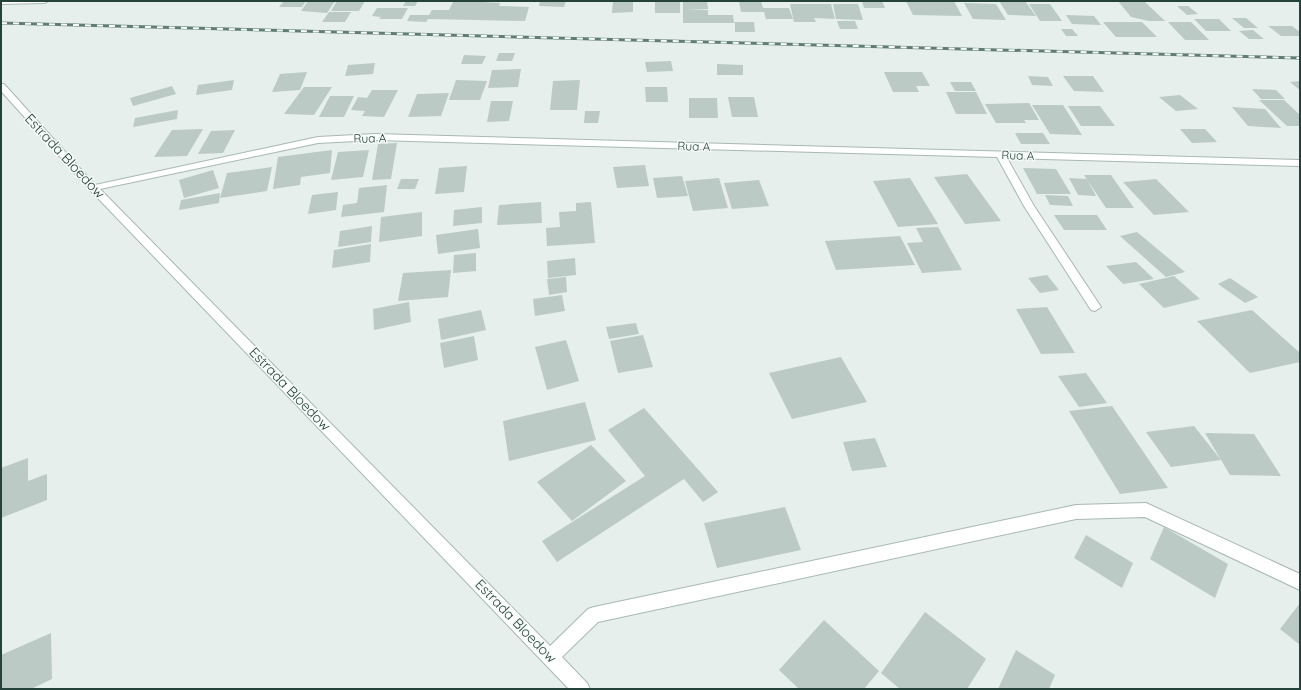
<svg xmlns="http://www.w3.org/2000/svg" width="1301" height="690" viewBox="0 0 1301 690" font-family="Quicksand,sans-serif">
  <rect width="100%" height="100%" fill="#e6efeb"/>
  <!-- building -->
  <g fill="#bbcac4">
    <path d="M284,1H306L302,7H279Z"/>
    <path d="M308,1H335L327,13L301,11Z"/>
    <path d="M337,1H365L359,11H331Z"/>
    <path d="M406,1H418L415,6H403Z"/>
    <path d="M540,1H566L564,7L539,6Z"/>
    <path d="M613,1H633V12L612,13Z"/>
    <rect x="655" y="1" width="25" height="12"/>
    <path d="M683,1H707L708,9L685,10H708V15H733L734,22H754L755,32H735V23H683Z"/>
    <path d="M739,1H761L763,8H789L793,19H766L764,12H741Z"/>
    <path d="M862,1H882L885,8H864Z"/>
    <path d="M906,1H954L962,16L913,15Z"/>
    <path d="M999,1H1025L1036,16L1008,15Z"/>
    <path d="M1118,1L1145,2L1165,21H1149L1131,17Z"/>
    <path d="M453,2H482L500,3L499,6L529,7L525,21L428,19L426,22L407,21L410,15H429L432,10H449Z"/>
    <path d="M964,3L996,4L1006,20L973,19Z"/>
    <path d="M790,4H831L835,19L814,18L816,22H794Z"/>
    <path d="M833,4H858L863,20L836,19Z"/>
    <path d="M1029,4H1050L1062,21H1040Z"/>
    <path d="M1177,6H1188L1198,14L1187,15Z"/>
    <path d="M377,8H408L402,19H379L381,17L372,16Z"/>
    <path d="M329,12H351L345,22H322Z"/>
    <path d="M1066,15L1094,16L1101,25L1072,24Z"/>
    <path d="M1232,18H1246L1258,28H1244Z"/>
    <path d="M1194,19H1219L1231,31H1206Z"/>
    <path d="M837,21H855L858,29H840Z"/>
    <path d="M1103,22H1142L1157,37H1116Z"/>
    <path d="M1168,22H1191L1209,40H1185Z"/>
    <path d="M1268,26H1292L1300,32V36H1281Z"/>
    <path d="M1061,29H1072L1078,36H1066Z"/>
    <path d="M1253,30L1264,39H1249L1239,31Z"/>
    <path d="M499,53H515L512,61H496Z"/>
    <path d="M464,55L486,56L482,64H461Z"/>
    <path d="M671,61L673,71L647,72L645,62Z"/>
    <path d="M375,63L373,74L345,76L348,65Z"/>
    <path d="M717,64L743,65V75H717Z"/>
    <path d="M521,69L518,87L488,88L492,70Z"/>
    <path d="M307,72L300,90L272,92L280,74Z"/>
    <path d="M884,72H922L930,86H916L919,92H893Z"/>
    <path d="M1028,76L1048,77L1053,86L1032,85Z"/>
    <path d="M1063,76H1093L1104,92L1074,91Z"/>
    <path d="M234,80L232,90L196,95L198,85Z"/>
    <path d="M456,80L487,81L480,100H449Z"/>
    <path d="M580,80L577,110H550L553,81Z"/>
    <path d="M1300,81V90L1290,82Z"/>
    <path d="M950,82H971L976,91H955Z"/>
    <path d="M172,86L176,94L133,106L130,98Z"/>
    <path d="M304,87H332L314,115L284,114Z"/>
    <path d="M645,87H667L668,102H646Z"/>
    <path d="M1252,89L1276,90L1285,99H1261Z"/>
    <path d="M372,90H398L384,117L362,116L365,111L351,110L358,97L367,98Z"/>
    <path d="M946,92H976L987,114H956Z"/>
    <path d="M449,93L441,116L408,117L417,94Z"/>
    <path d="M1180,95L1198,109L1176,111L1159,97Z"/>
    <path d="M330,96H354L344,117H319Z"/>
    <path d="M728,97H754L758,117H732Z"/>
    <path d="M689,98H717L718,118H689Z"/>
    <path d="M1259,100H1284L1300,115V126H1287Z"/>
    <path d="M491,101H513L509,121L487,122Z"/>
    <path d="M1029,103L1039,120H1024L1026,123H996L985,104Z"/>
    <path d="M1032,105H1063L1082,135L1050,134Z"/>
    <path d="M1068,106H1100L1115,126H1081Z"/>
    <path d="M1232,107L1265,109L1281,128L1248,126Z"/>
    <path d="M178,110L177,119L133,127L135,118Z"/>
    <path d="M585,111H600L598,123H584Z"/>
    <path d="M203,129L187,156L154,157L172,130Z"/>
    <path d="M1180,129H1205L1217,142L1192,143Z"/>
    <path d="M235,130L223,153L198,154L211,131Z"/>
    <path d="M1015,133H1043L1050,144H1021Z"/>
    <path d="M397,143L391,179L372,180L378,144Z"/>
    <path d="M332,150L330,173L301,177L300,185L273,189L278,157Z"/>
    <path d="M369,150L363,177L331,180L338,152Z"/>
    <path d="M645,165L649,186L617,188L613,167Z"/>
    <path d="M467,166L464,192L435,194L439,168Z"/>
    <path d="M272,167L267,191L220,198L227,173Z"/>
    <path d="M1023,168L1056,169L1071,194H1037Z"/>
    <path d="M213,170L219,188L184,198L179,180Z"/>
    <path d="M967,174L1001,221L965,224L934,177Z"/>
    <path d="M1084,175H1111L1134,208H1106Z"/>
    <path d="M682,176L688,196L657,198L653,178Z"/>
    <path d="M719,178L728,208L693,211L685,181Z"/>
    <path d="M910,178L938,224L898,227L873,181Z"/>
    <path d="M1069,178L1087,179L1096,196L1078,195Z"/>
    <path d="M401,179H419L415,189H397Z"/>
    <path d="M1156,179L1189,212L1154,215L1123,182Z"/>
    <path d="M759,180L769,206L732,209L724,183Z"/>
    <path d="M387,185L384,212L341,217L343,205L357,203L359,188Z"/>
    <path d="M338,192L336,210L308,214L312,195Z"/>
    <path d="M220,193L219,203L179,210L181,200Z"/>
    <path d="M1045,195L1068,196L1073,206L1050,205Z"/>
    <path d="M541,202L542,223L497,225L499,205Z"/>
    <path d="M591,202L595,243L547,246L546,228L560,227L559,212L576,211V203Z"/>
    <path d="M482,207V223L453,226L454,210Z"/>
    <path d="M422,212V236L379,242L381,217Z"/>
    <path d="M1054,215H1097L1107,230H1064Z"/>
    <path d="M372,226L371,242L338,247L340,231Z"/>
    <path d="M938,227L962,270L922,273L907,243L923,242L916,228Z"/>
    <path d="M478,229L480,248L438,254L436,235Z"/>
    <path d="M1137,232L1185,272L1166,277L1120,236Z"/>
    <path d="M900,236L915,265L836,270L825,241Z"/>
    <path d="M371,244L370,262L332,268L334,250Z"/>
    <path d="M476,253V271L453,273L454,255Z"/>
    <path d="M575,258L576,275L548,278L547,261Z"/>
    <path d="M1136,262L1154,279L1123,284L1106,266Z"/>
    <path d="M451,270L448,297L398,301L403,273Z"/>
    <path d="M1047,275L1059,290L1040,293L1028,278Z"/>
    <path d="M1174,276L1200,299L1164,308L1139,284Z"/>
    <path d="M566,277L567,292L549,295L547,279Z"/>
    <path d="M1230,278L1258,297L1245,303L1218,284Z"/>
    <path d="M562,295L565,311L535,316L533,299Z"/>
    <path d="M409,302L411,322L374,330L373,309Z"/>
    <path d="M1047,307L1075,353L1041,354L1016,309Z"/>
    <path d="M481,310L486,330L441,340L438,319Z"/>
    <path d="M1252,310L1300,353V362L1250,373L1197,321Z"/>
    <path d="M636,323L639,334L609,339L606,327Z"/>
    <path d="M643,335L653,367L618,373L610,341Z"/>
    <path d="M474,336L478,360L444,368L440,343Z"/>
    <path d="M566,340L579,381L547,390L535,347Z"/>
    <path d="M841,357L867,402L792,419L769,373Z"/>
    <path d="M1086,373L1107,403L1079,407L1058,376Z"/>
    <path d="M585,402L596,440L509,461L503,421Z"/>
    <path d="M1112,406L1168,488L1120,494L1069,411Z"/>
    <path d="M644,408L718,492L703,502L684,479L557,562L542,541L645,476L608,430Z"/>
    <path d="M1194,426L1221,460L1171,467L1146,432Z"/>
    <path d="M1205,433L1254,434L1281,476L1230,475Z"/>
    <path d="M875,438L887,467L852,471L843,442Z"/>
    <path d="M591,445L626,481L572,521L537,482Z"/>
    <path d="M28,458V481L47,474V500L1,518V468Z"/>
    <path d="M785,507L801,550L717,568L704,523Z"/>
    <path d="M1164,527L1228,564L1215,598L1150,559Z"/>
    <path d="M1086,535L1133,563L1122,588L1074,558Z"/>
    <path d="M1300,603V645L1280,629Z"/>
    <path d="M925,612L986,659L967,689H900L881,673Z"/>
    <path d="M824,620L879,671L864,689H799L779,670Z"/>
    <path d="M51,633L52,679L31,689H1V655Z"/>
    <path d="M1016,650L1055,675L1049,689H998Z"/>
  </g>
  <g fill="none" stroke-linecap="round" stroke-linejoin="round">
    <defs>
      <g id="minor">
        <path d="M1,1H48L45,3L1,4Z"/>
        <path d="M1,84H4L95,185L318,137L375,134L1300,160V166L1007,158L1034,206L1099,304L1101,307L1095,311L1091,310L1024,206L997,157L375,140L318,143L100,189L550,646L588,609L594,607L1076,505L1146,503L1300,574V590L1145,517L1076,519L598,622L562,657L587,683L590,689H569L90,190L1,91Z"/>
      </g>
    </defs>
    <!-- minor casing -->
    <use href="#minor" stroke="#a8b8b2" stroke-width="2"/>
    <!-- minor -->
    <use href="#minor" fill="#fff" fill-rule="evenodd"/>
    <defs>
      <path id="rail" d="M1,23L1300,58"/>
    </defs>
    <!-- rail casing -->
    <use href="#rail" stroke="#5f7d75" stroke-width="3"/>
    <!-- rail -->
    <use href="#rail" stroke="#f7fbf9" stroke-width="2" stroke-dasharray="6" stroke-linecap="butt"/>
  </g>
  <g text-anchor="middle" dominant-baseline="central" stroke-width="3" stroke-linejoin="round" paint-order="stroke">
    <!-- far-street labels -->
    <g font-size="12" fill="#24423a" stroke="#f7fbf9">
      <text transform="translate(370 138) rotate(-1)">Rua A</text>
      <text transform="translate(694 146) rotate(2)">Rua A</text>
      <text transform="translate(1018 155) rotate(2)">Rua A</text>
    </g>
    <!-- street labels -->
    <g font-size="14" fill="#24423a" stroke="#f7fbf9">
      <text transform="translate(65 156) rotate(47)">Estrada Bloedow</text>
      <text transform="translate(290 389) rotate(46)">Estrada Bloedow</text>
      <text transform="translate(516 621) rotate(46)">Estrada Bloedow</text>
    </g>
  </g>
  <!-- border -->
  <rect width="1301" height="690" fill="none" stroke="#24423a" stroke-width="4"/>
</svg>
